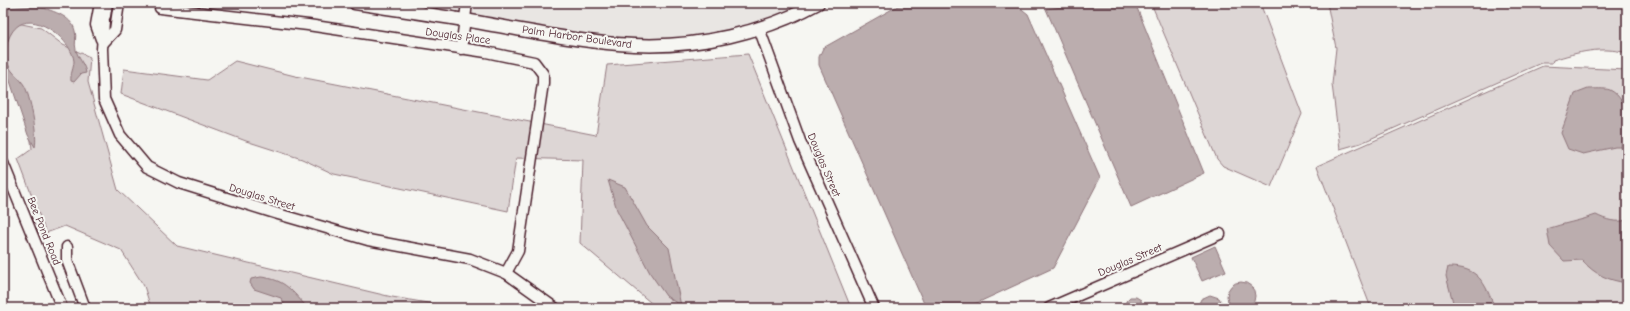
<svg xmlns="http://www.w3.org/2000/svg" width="1630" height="311" viewBox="0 0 1630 311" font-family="'Comic Neue',sans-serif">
  <rect width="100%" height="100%" fill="#f6f6f2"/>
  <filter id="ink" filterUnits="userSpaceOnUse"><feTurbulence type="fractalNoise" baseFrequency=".025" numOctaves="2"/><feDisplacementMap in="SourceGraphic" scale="8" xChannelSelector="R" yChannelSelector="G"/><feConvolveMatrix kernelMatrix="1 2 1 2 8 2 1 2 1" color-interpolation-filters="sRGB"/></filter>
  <g filter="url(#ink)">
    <!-- built -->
    <g fill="#e9e6e3">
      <path d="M377,3H463L461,16Z"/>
      <path d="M471,3H811L780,17L713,36L658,42L614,40L469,17Z"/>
    </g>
    <!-- green -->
    <g fill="#ddd6d5" stroke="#947a80">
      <path d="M1151,3H1260L1302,114L1271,187L1223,166L1217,159Z"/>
      <path d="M1327,3H1627V53C1601,46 1578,52 1553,60L1552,63H1541L1361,143L1340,149L1332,84L1336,48Z"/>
      <path d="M17,23L41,28L63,45L90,57L88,82L118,190L177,246L392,297L458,308H151L144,286L121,250L65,226L46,233L18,159L32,149L28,116L8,71L3,47Z"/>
      <path d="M748,54L851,308H657L580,243L583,160L516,158L508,211L334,174L302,159L246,141L121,94L124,69L207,80L235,61L295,76L596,135L607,65Z"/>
      <path d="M1543,66L1627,70V308H1371L1317,166Z"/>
    </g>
    <!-- water -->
    <g fill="#bbadae" stroke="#8e747a">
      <path d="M903,3H1010L1018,6L1028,14L1100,178L1053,268L966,308H926L819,65V57L823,48Z"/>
      <path d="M1096,3H1135L1204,173L1131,207L1046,9Z"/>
      <path d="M37,6C49,10 72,15 75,31C77,37 74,43 76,50C78,58 85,65 86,73L81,74L74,82L71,81C70,74 74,68 74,61C72,41 38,13 19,25C7,33 3,53 9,66C12,73 20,78 24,85C30,94 38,137 35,147L28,135L10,81L3,66V8Z"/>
      <path d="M1588,89C1594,89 1605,88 1610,90C1630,100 1627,128 1627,147H1615L1583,154L1568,149L1561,133L1575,94Z"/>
      <path d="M608,180L625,187L647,226L669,248L681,306L666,296L650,273L617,210Z"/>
      <path d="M1596,215C1606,220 1616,223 1627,220V283C1608,280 1595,275 1582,260L1564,261L1550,246L1547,229C1564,223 1580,221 1596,215Z"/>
      <path d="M1215,246L1226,271L1202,281L1191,257Z"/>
      <path d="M1448,267C1479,267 1484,282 1495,308H1453L1454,306L1446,276Z"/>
      <path d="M261,277C287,280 291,291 308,308H286L281,298L254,289L250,283L251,279Z"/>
      <circle cx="1241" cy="296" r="14"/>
      <path d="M1210,295L1219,298L1225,308H1197L1201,299Z"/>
      <path d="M1130,297H1136L1141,300L1142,308H1126V301Z"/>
    </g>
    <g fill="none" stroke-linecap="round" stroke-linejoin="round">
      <defs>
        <g id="minor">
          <path d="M100,3L96,25L101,39"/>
          <path d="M160,8L308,25L486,52L534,62L543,74V83L518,251L506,273"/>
          <path d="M105,16L107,3"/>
          <path d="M104,21L102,49L104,99L120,135L147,167L179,183L278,214L368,240L470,259L506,273L555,308"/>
          <path d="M759,28L800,141L874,308"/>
          <path d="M103,43L115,30L119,3"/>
          <path d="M461,49L467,3"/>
          <path d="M3,163L62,308"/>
          <path d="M67,247V260L85,308"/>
          <path d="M1049,308L1220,234"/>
        </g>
        <path id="major" d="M355,3C399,10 443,16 487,24C535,32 585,43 634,45C696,48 764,33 818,3"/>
      </defs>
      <!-- minor casing -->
      <use href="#minor" stroke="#4a1f2b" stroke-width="13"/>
      <!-- major casing -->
      <use href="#major" stroke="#4a1f2b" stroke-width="15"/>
      <!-- minor -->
      <use href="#minor" stroke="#f6f6f2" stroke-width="10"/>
      <!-- major -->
      <use href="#major" stroke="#f6f6f2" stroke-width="12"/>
    </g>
  </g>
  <g text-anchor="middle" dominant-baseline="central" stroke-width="4" stroke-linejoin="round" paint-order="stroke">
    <!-- street labels -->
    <g font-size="11" fill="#4a1f2b" stroke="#f6f6f2">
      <text transform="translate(458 36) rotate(8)">Douglas Place</text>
      <text transform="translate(577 37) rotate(8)">Palm Harbor Boulevard</text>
      <text transform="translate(824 165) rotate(67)">Douglas Street</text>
      <text transform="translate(262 197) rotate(17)">Douglas Street</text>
      <text transform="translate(44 231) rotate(68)">Bee Pond Road</text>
      <text transform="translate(1130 260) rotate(-23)">Douglas Street</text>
    </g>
  </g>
  <!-- margin -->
  <rect width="1630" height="311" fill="none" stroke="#f6f6f2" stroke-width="16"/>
  <rect x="8" y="8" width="1614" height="295" fill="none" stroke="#4a1f2b" stroke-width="1.5" filter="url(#ink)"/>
</svg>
